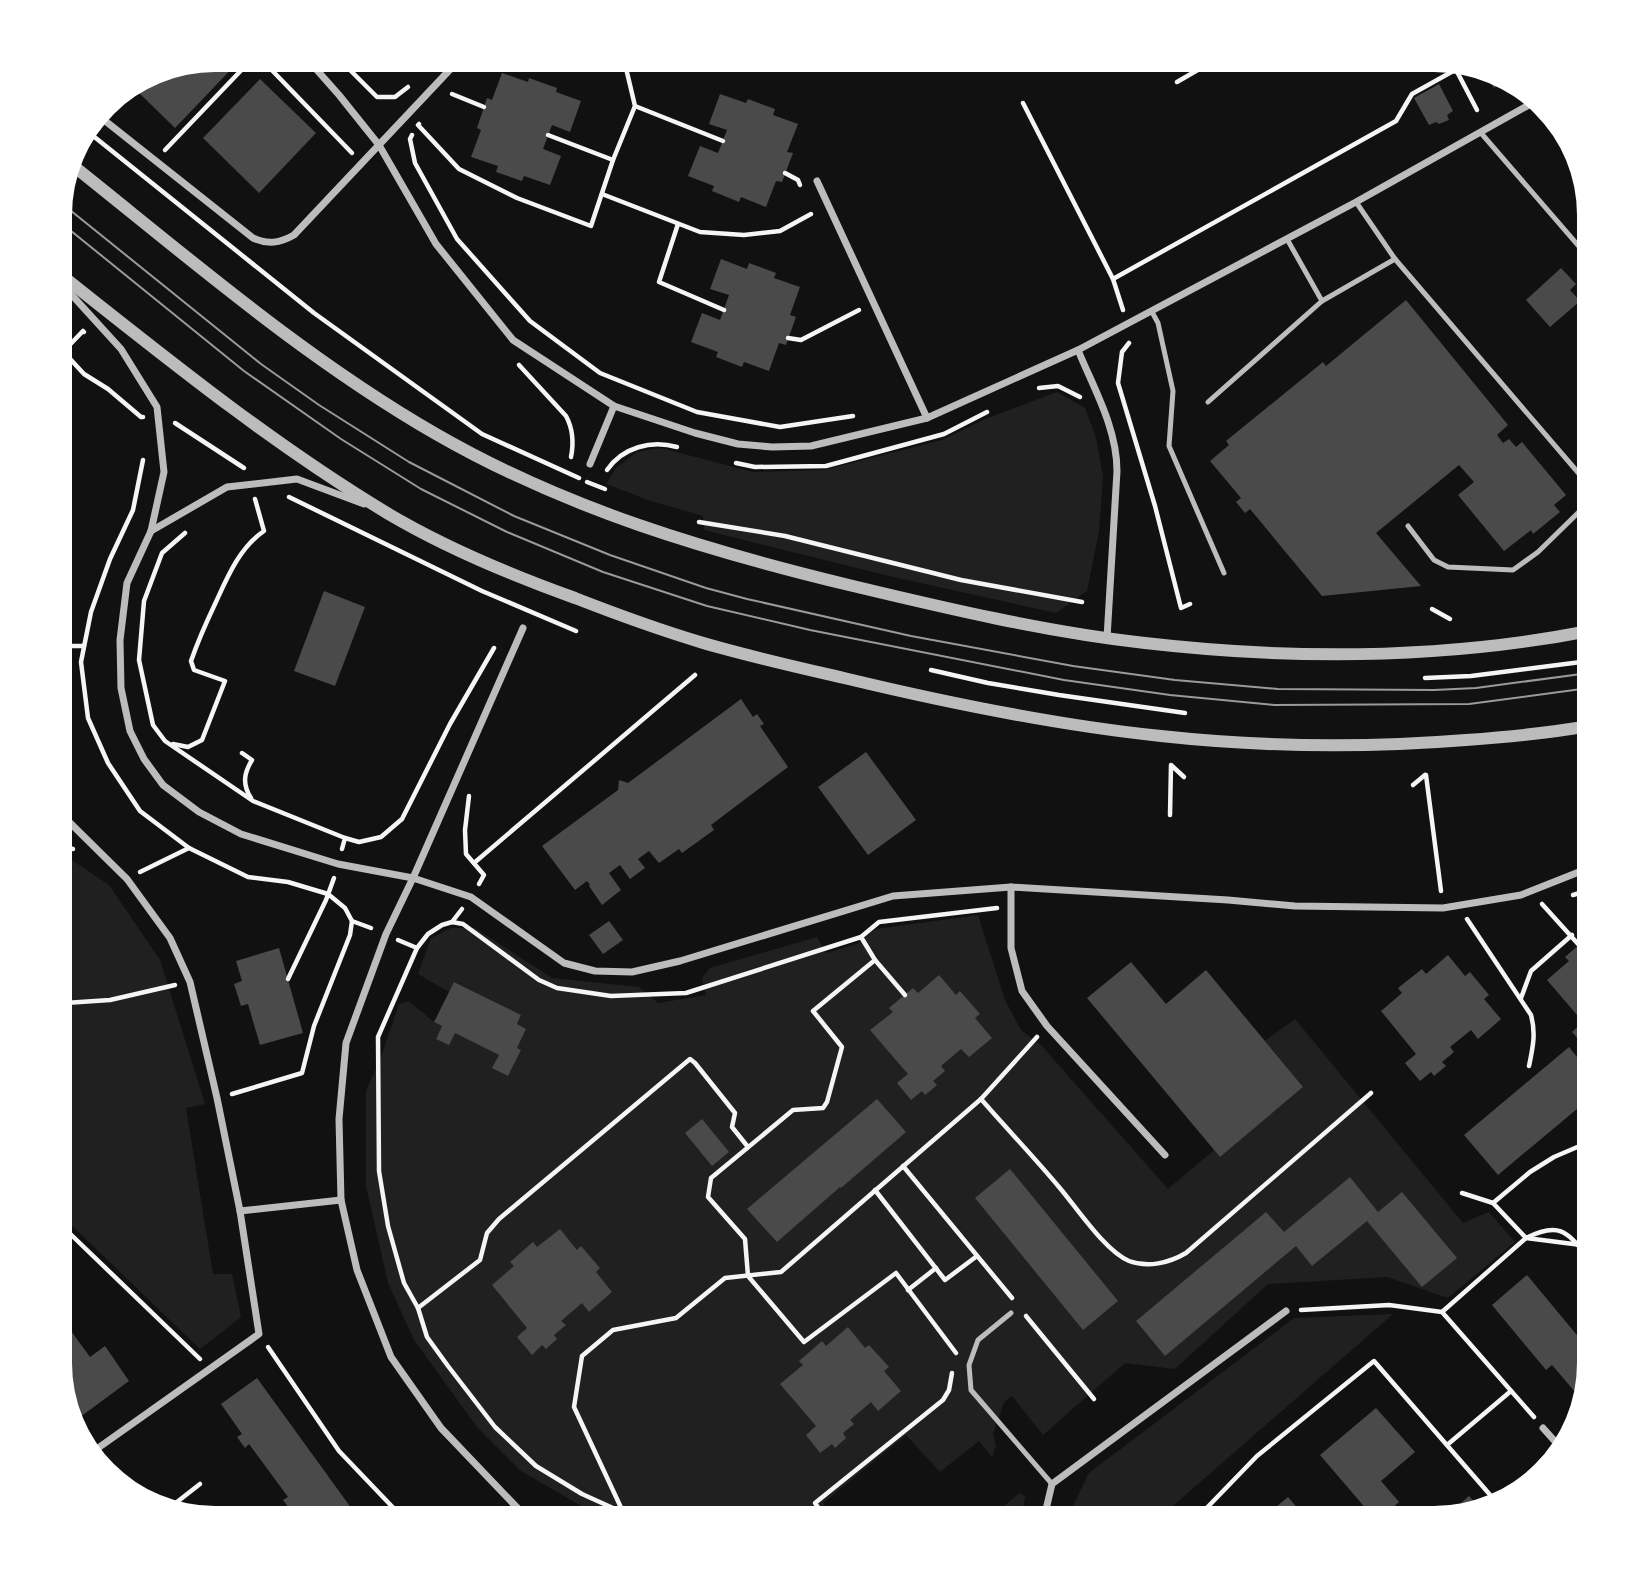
<svg xmlns="http://www.w3.org/2000/svg" width="1649" height="1578" viewBox="0 0 1649 1578" font-family="Signika,sans-serif">
  <rect width="100%" height="100%" fill="#111"/>
  <!-- green -->
  <g fill="#202020">
    <path d="M684,60H788L731,70Z"/>
    <path d="M1057,392L1085,408L1096,437L1103,477L1099,531L1087,591L1056,613L889,576L704,530L703,516L648,500L606,484L616,468L637,452L661,448L753,472L824,470L942,440L985,419Z"/>
    <path d="M60,852L109,885L160,960L205,1104L186,1108L213,1274H232L241,1317L200,1349L63,1217L60,1216Z"/>
    <path d="M978,915L1005,1000L1021,1030L1041,1045L1168,1189L1214,1150L1220,1157L1303,1087L1265,1041L1295,1019L1463,1223L1489,1212L1515,1242L1448,1298L1387,1277L1268,1284L1175,1369L1125,1363L1043,1435L1012,1396L1004,1402L993,1434L996,1446L992,1457L979,1441L940,1472L906,1435L823,1503L833,1518H602L521,1471L477,1427L414,1340L388,1283L366,1186V1091L382,1054L399,1004L409,1001L434,1022L442,1026L436,1039L455,1033L499,1055L493,1068L508,1076L521,1050L517,1048L526,1029L517,1024L521,1015L455,982L449,992L418,974L431,938L451,928H475L552,978L639,987L658,1003L706,995L702,978L710,968L817,937L826,953L857,944L876,929Z"/>
    <path d="M1393,1314L1159,1518H1067L1089,1473L1294,1318Z"/>
    <path d="M1020,1493L1025,1496L1022,1518H990V1517Z"/>
  </g>
  <!-- building -->
  <g fill="#4a4a4a">
    <path d="M215,60H240L175,128L132,86L156,71Z"/>
    <path d="M1483,70L1502,75L1511,82L1503,87L1499,84L1494,88Z"/>
    <path d="M502,73L528,82L529,78L557,88L556,92L581,101L570,132L552,125L543,149L561,156L550,185L524,176L522,181L496,172L498,166L471,157L481,130L477,128L487,98L492,100Z"/>
    <path d="M260,79L316,133L259,193L203,138Z"/>
    <path d="M1439,84L1453,111L1447,115L1449,120L1439,124L1436,122L1429,125L1414,98Z"/>
    <path d="M720,94L746,103L748,99L775,109L773,115L798,124L787,152L793,153L782,182L776,181L766,207L741,197L739,202L712,191L714,186L688,176L700,146L718,153L727,130L709,124Z"/>
    <path d="M721,259L747,269L749,263L776,273L774,278L800,287L790,315L796,317L786,345L779,343L769,371L744,362L742,367L716,357L718,352L691,342L702,313L720,320L729,295L710,289Z"/>
    <path d="M1561,268L1576,284L1570,290L1580,301L1550,327L1526,300Z"/>
    <path d="M1406,300L1508,425L1497,435L1503,443L1509,439L1516,447L1522,442L1566,495L1554,505L1560,512L1533,534L1531,530L1504,551L1458,495L1474,482L1459,465L1376,533L1421,586L1322,596L1250,509L1245,513L1236,502L1241,498L1210,461L1229,445L1226,441L1323,362L1326,366Z"/>
    <path d="M324,591L365,607L335,686L294,671Z"/>
    <path d="M741,699L753,717L757,714L764,724L760,726L788,767L711,825L714,830L682,853L679,849L659,863L649,851L638,859L645,868L630,879L620,865L609,873L621,890L602,905L589,886L590,885L587,881L575,890L542,846L618,790L619,780L628,783Z"/>
    <path d="M866,752L916,820L868,855L818,787Z"/>
    <path d="M609,921L623,940L603,954L589,935Z"/>
    <path d="M1588,937L1589,938V1047L1587,1049L1572,1032L1583,1022L1547,980L1569,961L1565,957Z"/>
    <path d="M279,948L303,1033L260,1045L248,1004L241,1006L234,984L242,981L236,961Z"/>
    <path d="M1448,955L1465,976L1470,972L1489,995L1484,999L1501,1019L1478,1039L1471,1030L1450,1047L1454,1052L1442,1062L1446,1066L1434,1076L1431,1072L1420,1081L1405,1063L1416,1054L1381,1011L1402,993L1398,988L1422,969L1426,974Z"/>
    <path d="M1131,962L1166,1004L1206,970L1303,1087L1220,1157L1087,998Z"/>
    <path d="M939,975L956,995L960,991L980,1014L975,1018L992,1038L969,1057L961,1049L941,1066L945,1071L933,1081L937,1085L925,1095L922,1091L911,1100L897,1083L908,1074L870,1030L893,1012L889,1008L913,988L918,993Z"/>
    <path d="M454,982L521,1015L517,1024L526,1029L517,1048L521,1050L508,1076L492,1068L499,1055L455,1033L449,1045L436,1039L442,1026L434,1022Z"/>
    <path d="M1569,1047L1589,1072V1099L1498,1175L1464,1135Z"/>
    <path d="M877,1099L906,1132L841,1188L840,1187L777,1242L747,1209Z"/>
    <path d="M702,1119L729,1152L712,1166L685,1133Z"/>
    <path d="M1010,1169L1118,1301L1083,1330L975,1198Z"/>
    <path d="M1350,1177L1378,1212L1402,1192L1457,1258L1422,1287L1367,1221L1312,1266L1296,1246L1165,1356L1136,1321L1266,1212L1284,1232Z"/>
    <path d="M560,1229L577,1250L581,1246L600,1268L596,1272L612,1292L589,1312L582,1303L561,1321L566,1325L554,1335L557,1339L546,1349L542,1345L532,1355L517,1337L527,1328L492,1285L514,1266L510,1262L533,1242L537,1247Z"/>
    <path d="M1527,1275L1581,1340L1587,1336L1589,1339V1363L1582,1400L1552,1365L1546,1370L1492,1305Z"/>
    <path d="M63,1320L90,1357L105,1346L129,1381L72,1423L60,1363V1323Z"/>
    <path d="M848,1327L865,1348L869,1345L889,1367L884,1371L901,1391L878,1411L871,1402L850,1420L854,1424L843,1433L846,1438L835,1448L832,1444L820,1453L806,1435L816,1426L780,1384L803,1365L799,1361L822,1341L826,1346Z"/>
    <path d="M257,1378L357,1516L354,1518H303L296,1509L292,1512L283,1500L288,1497L249,1444L245,1448L237,1437L242,1434L221,1404Z"/>
    <path d="M1376,1408L1415,1452L1381,1481L1399,1502L1383,1516L1385,1518H1374L1320,1455Z"/>
    <path d="M1469,1496L1481,1509L1446,1516Z"/>
    <path d="M1288,1497L1306,1518H1263Z"/>
  </g>
  <g fill="none" stroke-linecap="round" stroke-linejoin="round">
    <!-- path -->
    <g stroke="#f5f5f5" stroke-width="4.5">
      <path d="M262,60L352,153"/>
      <path d="M340,60L377,97H395L408,87"/>
      <path d="M1452,62L1477,110"/>
      <path d="M475,69L484,60"/>
      <path d="M1177,82L1215,60"/>
      <path d="M452,94L484,107"/>
      <path d="M1023,103L1113,279L1123,310"/>
      <path d="M635,106L723,141"/>
      <path d="M419,124L418,125L459,169L517,198L591,226L613,160L635,106L625,64L620,60"/>
      <path d="M87,131L314,313L482,434L579,478"/>
      <path d="M412,135L410,139L415,163L457,239L530,321L600,373L697,412L780,427L853,416"/>
      <path d="M548,135L613,160"/>
      <path d="M165,150L251,60"/>
      <path d="M785,173L798,180L800,185"/>
      <path d="M602,194L700,232L744,235L780,231L811,214"/>
      <path d="M678,224L659,282L724,310"/>
      <path d="M1113,279L1396,121L1412,94L1464,65"/>
      <path d="M788,338L801,340L859,310"/>
      <path d="M1129,343L1122,352L1118,383L1155,506L1181,608L1190,604"/>
      <path d="M60,348L84,374L108,389L141,417H143"/>
      <path d="M60,355L83,331L84,332"/>
      <path d="M519,365L566,416C573,429 574,442 571,457"/>
      <path d="M1039,388L1058,386L1080,397"/>
      <path d="M175,423L244,468"/>
      <path d="M143,460L133,510L110,559L91,612L81,662L88,718L108,763L140,811L189,848L248,877L288,882L328,894L345,908L352,921L350,935L314,1026L302,1073L232,1094"/>
      <path d="M736,463L755,467L826,466L944,434L987,412"/>
      <path d="M607,470C623,447 651,440 677,447"/>
      <path d="M587,482L605,489"/>
      <path d="M289,497L482,591L576,631"/>
      <path d="M699,522L785,536L961,580L1082,602"/>
      <path d="M185,533L162,553L144,601L139,660L153,725L165,741L253,801L345,838L342,849"/>
      <path d="M1432,609L1450,619"/>
      <path d="M60,646H84"/>
      <path d="M931,670L988,683L1059,695L1185,713"/>
      <path d="M1425,678L1471,676L1589,661"/>
      <path d="M173,744L188,747L202,740L225,681L194,670L191,661C198,641 206,623 215,604C227,578 239,548 264,531L255,499"/>
      <path d="M242,753L252,760C244,773 242,784 251,798"/>
      <path d="M1426,775L1441,891"/>
      <path d="M1413,785L1425,775"/>
      <path d="M469,796L465,830L466,854L484,875L479,884"/>
      <path d="M1170,815L1171,765L1184,777"/>
      <path d="M345,838L359,842L381,837L402,819L450,724L494,648"/>
      <path d="M60,846L73,849"/>
      <path d="M474,863L695,675"/>
      <path d="M140,872L189,848"/>
      <path d="M1573,895L1589,890"/>
      <path d="M1542,904L1579,945"/>
      <path d="M1467,919L1531,1015C1536,1033 1533,1047 1529,1066"/>
      <path d="M352,921L371,928"/>
      <path d="M452,922L462,909"/>
      <path d="M861,937L875,960L905,995"/>
      <path d="M398,940L417,948"/>
      <path d="M875,960L813,1011L842,1047L827,1102L823,1108L793,1110L711,1178L708,1197L745,1239L748,1276L804,1342L896,1273L956,1353"/>
      <path d="M288,979L326,900L334,878"/>
      <path d="M1521,998L1531,971L1572,935"/>
      <path d="M60,1000L65,1003L110,1000L175,985"/>
      <path d="M981,1099C1007,1129 1034,1157 1059,1187C1077,1208 1105,1251 1129,1261C1148,1268 1169,1263 1186,1253L1371,1093"/>
      <path d="M903,1166L1012,1298"/>
      <path d="M875,1190L945,1280L977,1256"/>
      <path d="M1462,1193L1493,1203L1526,1238L1589,1246"/>
      <path d="M1493,1203L1530,1172L1554,1157L1589,1142"/>
      <path d="M60,1225H61L200,1359"/>
      <path d="M908,1290L936,1268"/>
      <path d="M418,1308L480,1260L487,1233L499,1219L690,1059L695,1063L735,1113L732,1127L748,1147"/>
      <path d="M1301,1310L1389,1305L1442,1312L1534,1417"/>
      <path d="M1442,1312L1526,1238C1560,1221 1567,1232 1589,1258"/>
      <path d="M1026,1316L1094,1399"/>
      <path d="M268,1347L339,1451L403,1518"/>
      <path d="M1447,1445L1511,1391"/>
      <path d="M168,1509L200,1484"/>
      <path d="M623,1518L624,1514L574,1407L582,1356L613,1330L676,1318L725,1278L781,1272L981,1099L1037,1037"/>
      <path d="M635,1518L582,1494L536,1466L495,1427L448,1366L427,1337L418,1308L404,1283L388,1226L379,1171L378,1037L417,948L428,934L442,925L452,922L463,924L539,980L557,988L611,996L686,993L861,937L879,922L997,908"/>
      <path d="M825,1518L815,1503L943,1400L949,1390L952,1373"/>
      <path d="M1197,1518L1257,1456L1374,1361L1498,1504"/>
    </g>
    <!-- service -->
    <g stroke="#bcbcbc" stroke-width="5">
      <path d="M1481,133L1589,258"/>
      <path d="M1356,202L1395,259L1587,483L1583,508L1538,552L1513,570L1448,567L1434,560L1408,526"/>
      <path d="M1322,301L1395,259"/>
      <path d="M1152,312L1158,323L1173,391L1169,446L1224,573"/>
      <path d="M1208,402L1322,301L1287,239"/>
      <path d="M1011,1313L978,1340L969,1365L971,1390L1052,1484"/>
    </g>
    <!-- minor -->
    <g stroke="#bcbcbc" stroke-width="7">
      <path d="M308,60L339,95L379,145L436,244L513,340L614,406L695,433L738,444L772,447L811,446L927,418L1078,350L1356,202L1536,101"/>
      <path d="M99,116L253,238C268,245 280,243 294,235L459,60"/>
      <path d="M817,181L927,418"/>
      <path d="M60,282L121,349L157,407L164,472L151,531L127,583L120,640L121,688L130,731L144,759L163,785L199,812L241,834L338,864L413,878L471,897L564,963L595,971L632,972L680,961L893,896L1011,887L1228,900L1295,906L1443,908L1521,895L1589,868"/>
      <path d="M1078,350C1094,389 1117,428 1117,471L1107,638"/>
      <path d="M590,464L614,406"/>
      <path d="M151,531L227,487L297,479L364,504"/>
      <path d="M523,628L413,878L386,934L346,1043L339,1119L341,1200L357,1270L391,1357L441,1428L527,1518"/>
      <path d="M60,813L127,879L170,938L190,982L217,1098L240,1211L259,1334L91,1453"/>
      <path d="M1011,887V948L1022,991L1047,1026L1165,1155"/>
      <path d="M240,1211L341,1200"/>
      <path d="M1543,1428L1560,1447"/>
      <path d="M1044,1518L1052,1484L1286,1311"/>
    </g>
    <!-- tertiary -->
    <g stroke="#bcbcbc" stroke-width="12">
      <path d="M71,164C189,258 304,358 436,434C566,509 708,551 853,586C949,609 1047,632 1145,643C1292,660 1444,659 1589,631"/>
      <path d="M60,274C166,358 271,443 387,513C446,548 511,575 575,598C616,614 657,629 700,642C747,656 796,667 844,678C948,703 1054,725 1161,736C1262,747 1365,748 1466,740C1508,737 1549,733 1589,726"/>
    </g>
    <!-- tram -->
    <g stroke="#9a9a9a" stroke-width="2">
      <path d="M60,202L261,364L319,405L409,462L514,516L610,555L706,588L747,599L911,636L1073,666L1175,680L1278,689L1434,690L1476,688L1589,673"/>
      <path d="M60,222L244,371L341,439L421,489L507,532L603,572L707,606L810,630L1064,680L1170,695L1274,705L1469,704L1589,688"/>
    </g>
  </g>
  <!-- crop -->
  <path d="M0 0H1649V1578H0ZM215 72H1434A143 143 0 0 1 1577 215V1363A143 143 0 0 1 1434 1506H215A143 143 0 0 1 72 1363V215A143 143 0 0 1 215 72Z" fill="#fff" fill-rule="evenodd"/>
</svg>
